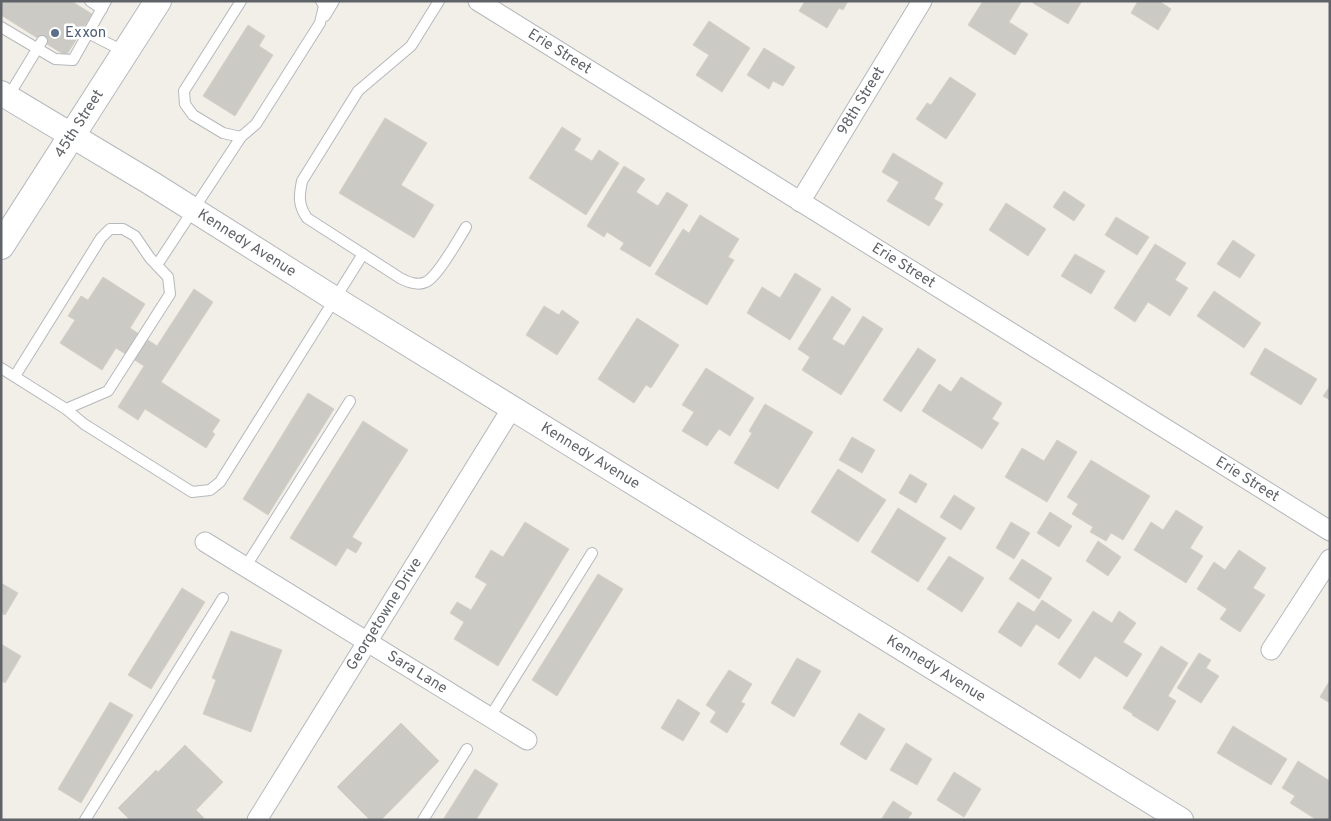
<svg xmlns="http://www.w3.org/2000/svg" width="1331" height="821" viewBox="0 0 1331 821" font-family="Overpass,sans-serif">
  <rect width="100%" height="100%" fill="#f1efe8"/>
  <!-- building -->
  <g fill="#cccac5" stroke="#d6d1c6">
    <path d="M1,1H71L92,14L66,56L1,15Z"/>
    <path d="M805,1H848L843,10L839,8L827,28L799,11Z"/>
    <path d="M983,1H1022L1009,22L1028,34L1015,55L968,25Z"/>
    <path d="M1034,1H1082L1068,24L1033,3Z"/>
    <path d="M1138,1H1159L1171,9L1158,30L1131,13Z"/>
    <path d="M709,21L750,48L722,92L696,75L709,55L693,45Z"/>
    <path d="M248,25L265,36L259,46L273,55L235,116L203,96Z"/>
    <path d="M764,48L795,67L783,86L773,81L769,89L747,75Z"/>
    <path d="M950,77L976,94L946,139L916,119L927,103L931,105Z"/>
    <path d="M385,118L427,143L401,185L434,205L414,238L339,193Z"/>
    <path d="M562,127L581,139L574,150L592,161L599,150L619,163L586,215L529,178Z"/>
    <path d="M893,153L943,183L934,199L943,204L929,226L887,201L899,182L882,172Z"/>
    <path d="M624,166L645,179L636,192L658,206L667,192L688,205L650,267L620,249L624,243L607,232L604,237L587,226Z"/>
    <path d="M1064,191L1085,205L1074,221L1053,207Z"/>
    <path d="M1006,203L1046,229L1028,256L989,230Z"/>
    <path d="M700,215L739,239L728,257L734,260L707,305L655,274L683,229L689,233Z"/>
    <path d="M1116,217L1149,237L1137,255L1105,235Z"/>
    <path d="M1233,240L1255,255L1240,278L1217,264Z"/>
    <path d="M1155,244L1186,263L1175,280L1188,288L1170,316L1148,302L1135,322L1114,308Z"/>
    <path d="M1075,254L1105,271L1091,294L1061,276Z"/>
    <path d="M795,273L821,289L790,340L747,313L762,287L780,298Z"/>
    <path d="M103,277L145,304L130,328L157,346L194,289L213,302L161,382L220,420L212,432L215,434L206,448L145,409L138,420L118,407L144,366L116,348L102,370L60,343L75,320L68,316L81,296L88,300Z"/>
    <path d="M1214,291L1261,323L1244,348L1197,316Z"/>
    <path d="M832,296L851,309L832,339L844,346L863,316L883,329L841,395L802,370L810,357L798,349Z"/>
    <path d="M544,306L559,315L562,310L579,322L557,355L526,335Z"/>
    <path d="M637,318L679,345L651,388L646,385L634,403L598,379Z"/>
    <path d="M918,348L936,360L901,412L883,400Z"/>
    <path d="M1265,348L1317,379L1301,405L1250,374Z"/>
    <path d="M706,368L754,398L730,436L719,429L707,446L682,431L694,412L682,405Z"/>
    <path d="M961,377L1002,403L992,419L999,423L982,449L922,411L939,384L951,392Z"/>
    <path d="M1330,386V400L1323,396Z"/>
    <path d="M308,393L334,409L268,515L243,499Z"/>
    <path d="M765,404L813,432L778,489L734,463L752,433L749,431Z"/>
    <path d="M363,421L408,450L352,537L362,543L356,553L347,548L336,566L290,538Z"/>
    <path d="M852,437L875,450L862,473L839,460Z"/>
    <path d="M1057,440L1077,452L1047,502L1005,477L1022,448L1044,461Z"/>
    <path d="M1091,460L1150,496L1123,540L1111,533L1106,541L1090,532L1093,527L1072,514L1078,504L1067,497Z"/>
    <path d="M838,469L886,500L858,542L811,512Z"/>
    <path d="M910,474L927,484L916,503L899,493Z"/>
    <path d="M954,495L975,508L961,530L940,517Z"/>
    <path d="M898,508L946,538L918,582L871,552Z"/>
    <path d="M1176,510L1203,527L1190,548L1203,556L1186,583L1134,550L1151,522L1163,530Z"/>
    <path d="M1050,512L1072,526L1059,547L1037,533Z"/>
    <path d="M525,522L569,549L498,666L454,639L464,622L450,613L457,602L471,610L487,584L475,577L491,550L503,557Z"/>
    <path d="M1011,522L1030,533L1014,559L996,548Z"/>
    <path d="M1098,541L1121,557L1108,576L1086,561Z"/>
    <path d="M1239,550L1266,568L1253,588L1265,595L1240,632L1220,619L1227,609L1197,589L1214,562L1225,570Z"/>
    <path d="M949,556L984,578L962,612L927,589Z"/>
    <path d="M1022,559L1052,578L1039,599L1009,579Z"/>
    <path d="M598,574L623,589L557,696L532,680Z"/>
    <path d="M1,583L18,593L5,615L1,613Z"/>
    <path d="M182,588L205,602L151,689L128,675Z"/>
    <path d="M1042,600L1072,620L1059,639L1036,624L1021,647L998,632L1018,602L1034,612Z"/>
    <path d="M1093,611L1112,623L1119,611L1136,623L1123,642L1142,654L1127,677L1095,656L1080,679L1058,664Z"/>
    <path d="M231,631L282,650L251,732L203,714L216,680L212,678Z"/>
    <path d="M1,644L21,656L5,683L1,680Z"/>
    <path d="M1161,646L1188,663L1168,696L1176,701L1158,731L1132,715L1133,714L1123,708Z"/>
    <path d="M1199,653L1211,660L1206,668L1219,676L1201,703L1177,688Z"/>
    <path d="M797,658L821,671L794,717L771,703Z"/>
    <path d="M729,670L752,684L741,702L745,704L727,733L710,722L716,712L706,705Z"/>
    <path d="M1330,680V703L1320,697Z"/>
    <path d="M678,699L700,713L683,741L661,728Z"/>
    <path d="M110,702L133,715L81,803L58,789Z"/>
    <path d="M859,713L885,729L866,760L840,744Z"/>
    <path d="M401,723L439,761L381,820H370L337,787Z"/>
    <path d="M1233,726L1287,759L1271,785L1217,753Z"/>
    <path d="M906,743L932,759L917,785L890,770Z"/>
    <path d="M185,745L223,782L196,810L204,818L202,820H130L118,808L156,770L158,772Z"/>
    <path d="M1298,761L1330,781V820H1317L1290,803L1295,796L1282,788Z"/>
    <path d="M475,769L498,784L476,820H443Z"/>
    <path d="M954,772L981,789L964,817L937,800Z"/>
    <path d="M893,801L912,813L907,820H881Z"/>
  </g>
  <g fill="none" stroke-linecap="round" stroke-linejoin="round">
    <defs>
      <g id="service">
        <path d="M90,1L102,9"/>
        <path d="M439,1L411,46L358,91L302,181C299,196 298,205 307,218L400,278C408,282 417,286 426,282C438,276 458,240 466,227"/>
        <path d="M325,16L334,1"/>
        <path d="M1,27L55,59L73,60L106,1"/>
        <path d="M88,33L125,52"/>
        <path d="M8,97L42,41"/>
        <path d="M241,137L223,133L193,115L185,104L184,91L241,1"/>
        <path d="M157,265L241,137L256,124L320,23L324,6L321,1"/>
        <path d="M1,368L66,409L108,391L170,294L168,277L150,258L135,236L123,229H110L101,238L15,376"/>
        <path d="M66,409L84,424L192,492L210,490L220,482L363,254"/>
        <path d="M246,566L350,401"/>
        <path d="M490,717L592,553"/>
        <path d="M85,820L223,598"/>
        <path d="M423,820L467,749"/>
      </g>
      <g id="minor">
        <path id="s1" d="M478,1L1330,531"/>
        <path id="s2" d="M800,202L922,1"/>
        <path id="s3" d="M205,542L527,740"/>
        <path d="M1271,650L1330,559"/>
        <path id="s4" d="M257,820L512,408"/>
      </g>
      <g id="tertiary">
        <path id="s5" d="M1,93L151,183L335,299L1181,820"/>
      </g>
      <g id="secondary">
        <path id="s6" d="M1,246L158,1"/>
      </g>
    </defs>
    <!-- service casing -->
    <use href="#service" stroke="#b5b8bc" stroke-width="12"/>
    <!-- minor casing -->
    <use href="#minor" stroke="#b5b8bc" stroke-width="21"/>
    <!-- tertiary casing -->
    <use href="#tertiary" stroke="#b5b8bc" stroke-width="26"/>
    <!-- secondary casing -->
    <use href="#secondary" stroke="#b6babf" stroke-width="28"/>
    <!-- service -->
    <use href="#service" stroke="#fff" stroke-width="10"/>
    <!-- minor -->
    <use href="#minor" stroke="#fff" stroke-width="19"/>
    <!-- tertiary -->
    <use href="#tertiary" stroke="#fff" stroke-width="24"/>
    <!-- secondary -->
    <use href="#secondary" stroke="#fff" stroke-width="26"/>
  </g>
  <!-- markers -->
  <circle fill="#5c6f8a" stroke="#fff" stroke-width="2" cx="55" cy="33" r="5"/>
  <g text-anchor="middle" dominant-baseline="central" stroke-width="5" stroke-linejoin="round" paint-order="stroke">
    <!-- service labels -->
    <g font-size="15" fill="#4e5e75" stroke="#fff" text-anchor="start">
      <text x="65" y="33">Exxon</text>
    </g>
    <!-- street labels -->
    <g font-size="15" fill="#5f6368" stroke="#fff">
      <text stroke="none"><textPath href="#s1" startOffset="96">Erie Street</textPath></text>
      <text stroke="none"><textPath href="#s2" startOffset="118">98th Street</textPath></text>
      <text stroke="none"><textPath href="#s6" startOffset="145">45th Street</textPath></text>
      <text stroke="none"><textPath href="#s5" startOffset="288">Kennedy Avenue</textPath></text>
      <text stroke="none"><textPath href="#s1" startOffset="501">Erie Street</textPath></text>
      <text stroke="none"><textPath href="#s5" startOffset="692">Kennedy Avenue</textPath></text>
      <text stroke="none"><textPath href="#s1" startOffset="906">Erie Street</textPath></text>
      <text stroke="none"><textPath href="#s4" startOffset="242">Georgetowne Drive</textPath></text>
      <text stroke="none"><textPath href="#s5" startOffset="1098">Kennedy Avenue</textPath></text>
      <text stroke="none"><textPath href="#s3" startOffset="249">Sara Lane</textPath></text>
    </g>
  </g>
  <!-- border -->
  <rect width="1331" height="821" fill="none" stroke="#5f6368" stroke-width="5"/>
</svg>
